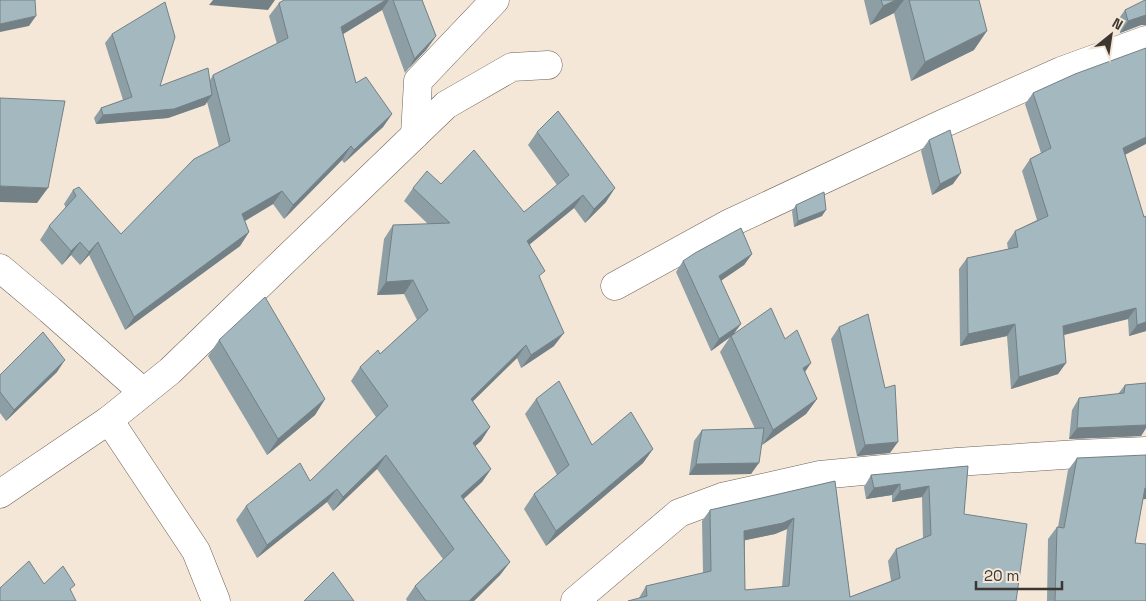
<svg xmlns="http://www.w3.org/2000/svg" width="1146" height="601" viewBox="0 0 1146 601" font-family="'Space Grotesk',sans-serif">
  <rect width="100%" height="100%" fill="#f4e7d8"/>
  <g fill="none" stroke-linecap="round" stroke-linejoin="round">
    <defs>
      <g id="minor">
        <path d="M415,135L418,81L495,0"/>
        <path d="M0,268L50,310L143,392"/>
        <path d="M615,286L728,224L940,125L1061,71L1146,40"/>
        <path d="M109,420L196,551L216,601"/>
        <path d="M0,494L109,420L170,371L446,105L512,67L548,65"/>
        <path d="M575,601L679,513L722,497L820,475L957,462L1078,454L1146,451"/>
      </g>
    </defs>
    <!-- minor casing -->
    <use href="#minor" stroke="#6e6255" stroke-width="29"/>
    <!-- minor -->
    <use href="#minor" stroke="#fff" stroke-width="28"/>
  </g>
  <!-- wall -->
  <g fill="#8d9ea5" fill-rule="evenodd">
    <path d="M284,0H422L436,36L426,50L409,68L405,73L382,10L343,34L356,83L392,114L383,127L344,163L342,160L284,219L273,204L245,221L249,232L240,246L125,330L89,255L80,265L71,255L62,265L40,240L49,226L66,208L64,204L73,190L121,234L219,147L207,102L205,105L168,118L96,124L94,118L101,108L123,100L105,43L112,34L160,86L210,80L213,75L277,44L269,16L279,3Z"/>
    <path d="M864,0H979L974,50L911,81L894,13L870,25Z"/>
    <path d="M1146,0V25H1141L1120,33L1117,21L1125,10Z"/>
    <path d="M1033,93L1125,155L1144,217L1146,216V331L1129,336L1128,319L1064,335L1066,363L1058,374L1011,389L1007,336L960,346L959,269L967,258L1008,249L1007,243L1015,231L1037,220L1022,171L1030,159L1041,153L1025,104Z"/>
    <path d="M537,132L606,202L585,223L574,208L530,244L540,278L554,346L521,368L517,358L473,401L490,427L481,441L475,446L491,469L482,482L464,499L510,562L500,575L474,601H407L406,599L415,586L443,559L377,469L333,511L327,502L257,558L236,520L246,506L310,481L376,417L351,381L360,367L380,354L417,320L404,294L377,295L384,239L393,225L428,224L404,201L413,188L441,184L524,212L557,185L528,145Z"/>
    <path d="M929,140L953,184L932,195L921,151Z"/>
    <path d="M796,205L822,216L794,227L792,211Z"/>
    <path d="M752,254L744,265L721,280L734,334L785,339L805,372L817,399L806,414L762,445L751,474L689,475L694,441L702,430L755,429L720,352L730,337L711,351L676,272L683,261Z"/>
    <path d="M839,327L890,453L857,456L831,339Z"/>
    <path d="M219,340L325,399L315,415L267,455L208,356Z"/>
    <path d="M57,372L6,421L0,413V375Z"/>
    <path d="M1146,383V428L1141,436L1069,439L1072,410L1079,398L1118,394L1125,385Z"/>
    <path d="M536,399L592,445L653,449L643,463L546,546L524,509L534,494L557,475L525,414Z"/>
    <path d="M1077,458L1146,499H1143L1135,543L1146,601H1047L1048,539L1057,527H1058L1068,470Z"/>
    <path d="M968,466L964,514L1016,601L639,598L646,586L703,573L702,521L710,510L835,481L850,597L891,581L888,561L896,549L923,539L922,497L892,502V495L866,499L864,487L871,475ZM787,529L782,587L745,590V540L775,534Z"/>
  </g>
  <!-- shaded-wall -->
  <g fill="#738186">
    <path d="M213,0H275L268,10L209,5Z"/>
    <path d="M386,0H389L382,10L332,41L341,27Z"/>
    <path d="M896,0H904L894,13L870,25L883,6Z"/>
    <path d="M1146,15V25H1141L1120,33L1128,21Z"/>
    <path d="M36,16L29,26L0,32V24Z"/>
    <path d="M987,31L974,50L911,81L925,62Z"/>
    <path d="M436,36L426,50L409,68L414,59Z"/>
    <path d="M212,95L205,105L168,118L96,124L103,115Z"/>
    <path d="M392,114L383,127L344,163L354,150Z"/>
    <path d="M1146,137V144L1115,160L1123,148Z"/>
    <path d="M351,146L342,160L284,219L293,205Z"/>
    <path d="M961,173L953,184L932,195L940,184Z"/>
    <path d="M0,186L48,188L37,203L0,202Z"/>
    <path d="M615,188L606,202L585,223L594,209Z"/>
    <path d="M282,191L273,204L233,228L242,214Z"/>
    <path d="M583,195L574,208L518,254L527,241Z"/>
    <path d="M826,210L822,216L794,227L798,221Z"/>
    <path d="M249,232L240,246L125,330L134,317Z"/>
    <path d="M80,242L71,255L62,265L71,251Z"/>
    <path d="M98,242L89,255L80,265L89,252Z"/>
    <path d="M752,254L744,265L712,287L719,276Z"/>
    <path d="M413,280L404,294L377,295L386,282Z"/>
    <path d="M1136,308L1128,319L1055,337L1063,326Z"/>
    <path d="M1146,322V331L1129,336L1137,325Z"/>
    <path d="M741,324L733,335L711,351L719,339Z"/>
    <path d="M1015,324L1007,336L960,346L968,334Z"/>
    <path d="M564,333L554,346L521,368L531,355Z"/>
    <path d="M526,345L517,358L462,412L471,399Z"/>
    <path d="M65,360L57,372L6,421L14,410Z"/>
    <path d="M811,363L801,378L803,368Z"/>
    <path d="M1066,363L1058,374L1011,389L1019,377Z"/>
    <path d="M325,399L315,415L267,455L278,439Z"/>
    <path d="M817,399L806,414L762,445L773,430Z"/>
    <path d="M1146,425V428L1141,436L1069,439L1077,428Z"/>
    <path d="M490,427L481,441L464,456L473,443Z"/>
    <path d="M898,442L890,453L857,456L865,445Z"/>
    <path d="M653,449L643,463L546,546L556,531Z"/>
    <path d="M386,455L377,469L333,511L343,497Z"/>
    <path d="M759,463L751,474L689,475L696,464Z"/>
    <path d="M491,469L482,482L452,509L461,496Z"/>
    <path d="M900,484L892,495L866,499L874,488Z"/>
    <path d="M929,486L922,497L892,502L900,491Z"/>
    <path d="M1145,488H1146V499L1136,500Z"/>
    <path d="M337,489L327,502L257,558L267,545Z"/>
    <path d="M794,518L787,529L775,534L737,542L744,531Z"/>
    <path d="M510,562L500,575L474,601H469Z"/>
  </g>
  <!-- building -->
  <g fill="#a4b8c0" stroke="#738186" fill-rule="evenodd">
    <path d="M0,0H35L36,16L0,24Z"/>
    <path d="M284,0H386L341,27L356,83L366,77L392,114L354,150L351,146L293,205L282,191L242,214L249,232L134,317L98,242L89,252L80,242L71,251L49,226L76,196L73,190L79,187L121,234L194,159L230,141L213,75L288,38L279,3Z"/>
    <path d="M393,0H422L436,36L416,57L415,60Z"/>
    <path d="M881,0H896L883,6Z"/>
    <path d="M909,0H979L987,31L925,62Z"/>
    <path d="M1145,0H1146V15L1128,21L1125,10Z"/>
    <path d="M165,2L175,37L160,86L208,68L212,95L174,109L103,115L101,108L132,97L112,34Z"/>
    <path d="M1146,48V137L1123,148L1144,217L1146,216V322L1137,325L1136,308L1063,326L1066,363L1019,377L1015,324L968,334L967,258L1018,247L1015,231L1048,216L1030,159L1051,148L1033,93L1075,74Z"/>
    <path d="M0,98L65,101L48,188L0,186Z"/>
    <path d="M558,111L615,188L594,209L583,195L527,241L545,271L539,276L564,333L531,355L526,345L471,399L490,427L473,443L491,469L461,496L510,562L469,601H426L415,586L454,549L386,455L343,497L337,489L267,545L246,506L300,463L310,481L388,406L360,367L378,350L380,354L428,310L413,280L386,282L393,225L450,223L413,188L427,171L441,184L474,150L524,212L569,175L537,132Z"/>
    <path d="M950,130L961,173L940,184L929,140Z"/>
    <path d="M824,192L826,210L798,221L796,205Z"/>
    <path d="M741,228L752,254L719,276L741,324L719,339L683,261L695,253Z"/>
    <path d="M265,297L325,399L278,439L219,340Z"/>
    <path d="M771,308L785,339L797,330L811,363L803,368L817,399L773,430L731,336Z"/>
    <path d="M868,314L885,388L895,385L898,442L865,445L839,327Z"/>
    <path d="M43,332L65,360L14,410L0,392V375Z"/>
    <path d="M559,381L592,445L631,412L653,449L556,531L534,494L569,465L536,399Z"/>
    <path d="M1146,383V425L1077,428L1079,398L1124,393L1125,385Z"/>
    <path d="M764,428L759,463L696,464L702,430Z"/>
    <path d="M1146,455V488H1145L1135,543L1146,544V601H1055L1057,527L1064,528L1077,458Z"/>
    <path d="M968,466L964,514L1027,524L1016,601H628L647,596L646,586L711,571L710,510L835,481L850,597L900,578L896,549L931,535L929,486L900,491V484L874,488L871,475ZM794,518L789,586L745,590L744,531L783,523Z"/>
    <path d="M29,561L44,584L63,566L75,585L70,589L76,601H0V588Z"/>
    <path d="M333,572L354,601H304Z"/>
  </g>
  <!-- north arrow -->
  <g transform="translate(1111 35) rotate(30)" stroke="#f4e7d8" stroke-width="4" paint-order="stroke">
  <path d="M0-4L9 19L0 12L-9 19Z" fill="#3c3731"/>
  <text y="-8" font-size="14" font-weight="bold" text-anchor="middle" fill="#3c3731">N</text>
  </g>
  <!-- scale -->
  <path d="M976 581v8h86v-8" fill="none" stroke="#3c3731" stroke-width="2.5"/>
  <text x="984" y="581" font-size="15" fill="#3c3731" stroke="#f4e7d8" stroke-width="4" paint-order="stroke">20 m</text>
</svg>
